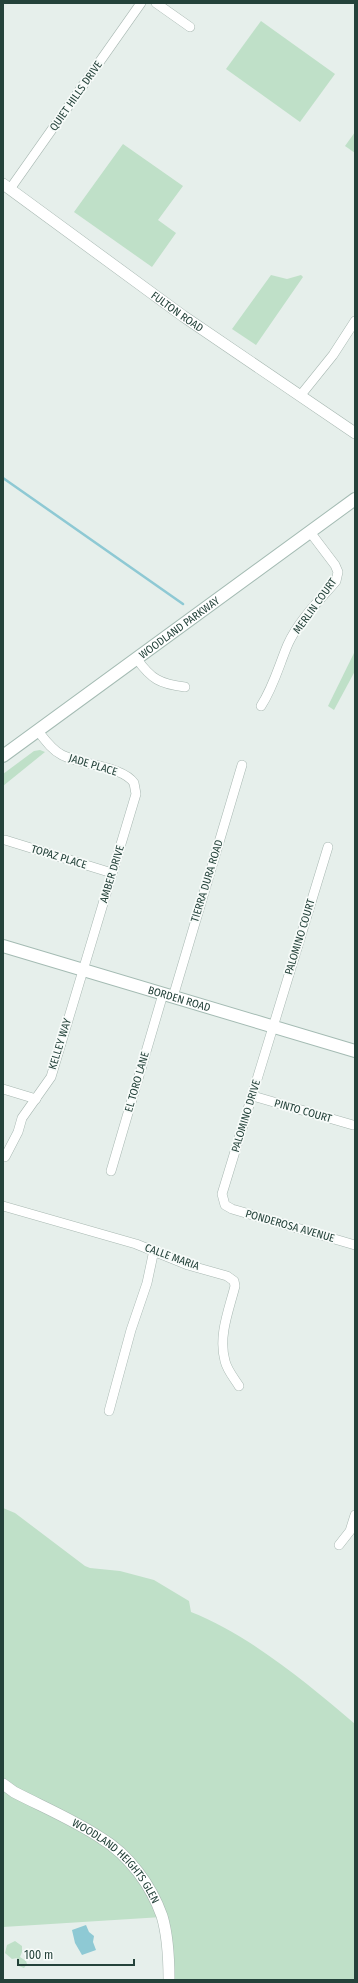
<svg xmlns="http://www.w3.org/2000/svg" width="358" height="1983" viewBox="0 0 358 1983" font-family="'Fira Sans Condensed',sans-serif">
  <rect width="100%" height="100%" fill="#e6efeb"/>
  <!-- green -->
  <g fill="#bfe0c8">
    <path d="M261,21L335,74L300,122L226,69Z"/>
    <path d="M355,132V153L345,146Z"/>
    <path d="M123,144L183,186L158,220L176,233L152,267L74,212Z"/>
    <path d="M271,275L287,279L301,275L303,277L256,345L232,329Z"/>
    <path d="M355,651V671L334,710L328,706Z"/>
    <path d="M40,750L45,752L3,786V774L34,751Z"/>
    <path d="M3,1508L15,1513L85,1566L90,1568L120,1571L154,1580L189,1601L191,1612C248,1634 308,1684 355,1724V1980H169L162,1917L3,1927Z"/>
    <path d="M15,1941L22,1946V1952L20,1957L26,1961L27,1964L24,1968L19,1966L17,1958L12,1959L5,1953L7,1945Z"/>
  </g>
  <!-- water -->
  <path fill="#8ec9d4" d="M86,1925L89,1932L94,1936L93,1942L96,1950L82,1955L75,1943L72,1930Z"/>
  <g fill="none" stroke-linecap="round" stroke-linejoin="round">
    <!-- stream -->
    <path stroke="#8ec9d4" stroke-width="2.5" d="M3,478L183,604"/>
    <defs>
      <g id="minor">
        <path d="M156,3L190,27"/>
        <path d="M10,189L141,3"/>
        <path d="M300,396L333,355L355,321"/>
        <path d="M137,659C151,679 160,684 185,687"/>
        <path d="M261,706C274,686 279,665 288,644C299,620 319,601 336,581L338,572L335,565L310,532"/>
        <path d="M5,840L112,873"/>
        <path d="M328,847L222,1194L225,1205L232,1209L355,1245"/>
        <path d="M173,997L242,765"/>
        <path d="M3,1089L36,1099"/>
        <path d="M253,1096L353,1125"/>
        <path d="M3,1157H5L18,1132L22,1118L51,1077L136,794L134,783C123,766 81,765 62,755C52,750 45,740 38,731"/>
        <path d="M111,1171L163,994"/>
        <path d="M3,1206L136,1244L188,1265L227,1276L234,1281L235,1286C229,1310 218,1336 225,1361C227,1370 234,1378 239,1386"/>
        <path d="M109,1411L131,1330L147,1283L154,1250"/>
        <path d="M339,1545L350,1531L355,1515"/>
      </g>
      <g id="tertiary">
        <path id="s1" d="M3,184L183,316L355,433"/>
        <path id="s2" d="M3,1784L14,1792C43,1807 74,1820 101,1838C129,1855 151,1885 162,1916C168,1936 169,1960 169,1980"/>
      </g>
      <g id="secondary">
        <path id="s3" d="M3,756L355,499"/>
        <path id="s4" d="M3,946L355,1051"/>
      </g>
    </defs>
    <!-- minor casing -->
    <use href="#minor" stroke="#a8b8b2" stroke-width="10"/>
    <!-- tertiary casing -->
    <use href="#tertiary" stroke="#a8b8b2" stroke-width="12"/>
    <!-- secondary casing -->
    <use href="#secondary" stroke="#a4bbb3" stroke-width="14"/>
    <!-- minor -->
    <use href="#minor" stroke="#fff" stroke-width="9"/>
    <!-- tertiary -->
    <use href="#tertiary" stroke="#fff" stroke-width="11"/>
    <!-- secondary -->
    <use href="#secondary" stroke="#fff" stroke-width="12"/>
  </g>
  <g text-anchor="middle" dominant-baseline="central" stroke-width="3.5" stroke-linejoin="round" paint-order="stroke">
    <!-- street labels -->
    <g font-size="11" fill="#24423a" stroke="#f7fbf9">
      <text transform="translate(76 96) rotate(-55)">QUIET HILLS DRIVE</text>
      <text stroke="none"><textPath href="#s1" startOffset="216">FULTON ROAD</textPath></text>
      <text transform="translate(315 606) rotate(-54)">MERLIN COURT</text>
      <text stroke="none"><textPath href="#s3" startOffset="218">WOODLAND PARKWAY</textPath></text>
      <text transform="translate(93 765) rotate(17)">JADE PLACE</text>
      <text transform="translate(59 857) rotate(17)">TOPAZ PLACE</text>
      <text transform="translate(112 874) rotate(-73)">AMBER DRIVE</text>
      <text transform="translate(207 881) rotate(-73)">TIERRA DURA ROAD</text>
      <text transform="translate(300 937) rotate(-73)">PALOMINO COURT</text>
      <text stroke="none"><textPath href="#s4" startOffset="184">BORDEN ROAD</textPath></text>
      <text transform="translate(60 1044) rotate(-73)">KELLEY WAY</text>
      <text transform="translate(137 1082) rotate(-74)">EL TORO LANE</text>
      <text transform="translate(303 1111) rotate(16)">PINTO COURT</text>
      <text transform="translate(246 1116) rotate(-73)">PALOMINO DRIVE</text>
      <text transform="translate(290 1226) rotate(16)">PONDEROSA AVENUE</text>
      <text transform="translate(172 1257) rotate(20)">CALLE MARIA</text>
      <text stroke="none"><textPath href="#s2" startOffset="139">WOODLAND HEIGHTS GLEN</textPath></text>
    </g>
  </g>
  <!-- border -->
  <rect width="358" height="1983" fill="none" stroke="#24423a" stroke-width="8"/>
  <!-- scale -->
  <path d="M18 1959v6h116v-6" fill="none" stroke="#24423a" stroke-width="2"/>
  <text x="24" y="1959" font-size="12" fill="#24423a" stroke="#f7fbf9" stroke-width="3" paint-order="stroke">100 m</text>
</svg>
